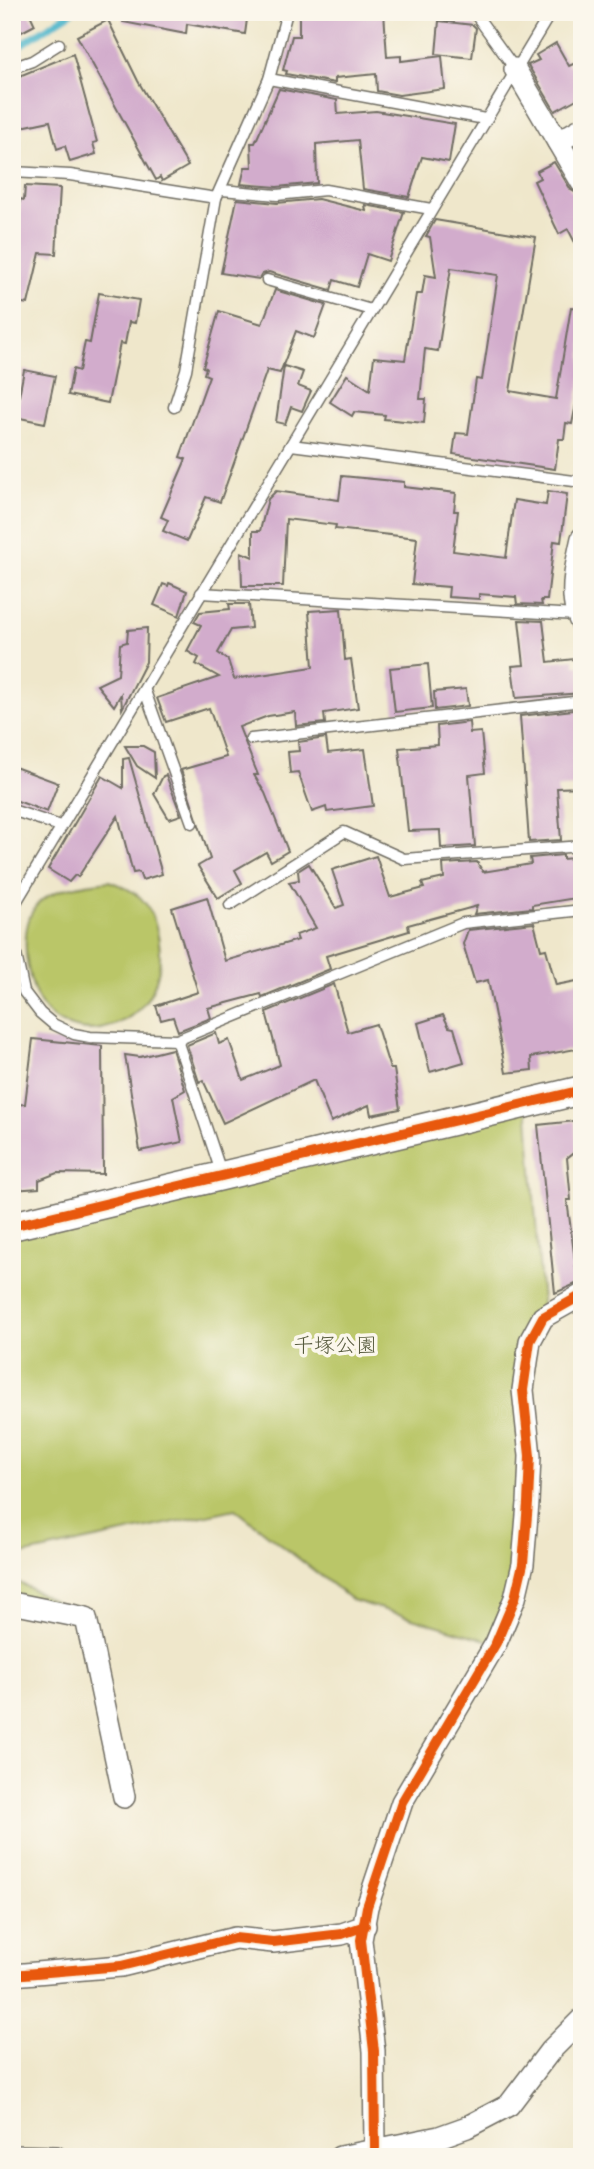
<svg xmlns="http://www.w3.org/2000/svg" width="594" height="2169" viewBox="0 0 594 2169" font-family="'Comic Neue','Klee One',sans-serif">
  <rect width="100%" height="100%" fill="#fbf7ec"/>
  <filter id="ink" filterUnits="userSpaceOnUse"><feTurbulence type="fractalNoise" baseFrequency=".0143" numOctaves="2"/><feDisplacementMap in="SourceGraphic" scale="14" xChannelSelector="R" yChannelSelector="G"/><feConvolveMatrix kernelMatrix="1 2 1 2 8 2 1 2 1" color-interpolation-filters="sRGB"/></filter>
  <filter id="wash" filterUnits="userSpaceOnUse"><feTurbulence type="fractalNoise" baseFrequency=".00686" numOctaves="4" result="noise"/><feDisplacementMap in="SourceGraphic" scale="28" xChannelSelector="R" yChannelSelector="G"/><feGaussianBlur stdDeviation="1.57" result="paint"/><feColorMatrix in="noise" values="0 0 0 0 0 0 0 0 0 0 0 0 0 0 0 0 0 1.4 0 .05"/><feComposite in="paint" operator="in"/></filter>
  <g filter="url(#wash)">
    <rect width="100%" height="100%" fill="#efe7cb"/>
    <!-- green -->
    <g fill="#bac668" stroke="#72784a" stroke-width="2">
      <path d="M109,881C137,891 150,900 157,931C180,1029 61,1064 34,990C25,965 18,919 42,900C58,887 89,883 109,881Z"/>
      <path d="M527,1102L543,1317L530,1341L528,1503L496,1643L352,1600L235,1509L12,1557V1226Z"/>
      <path d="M12,1579L86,1618L12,1603Z"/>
    </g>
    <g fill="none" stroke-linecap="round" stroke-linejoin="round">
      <!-- stream -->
      <path stroke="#4db6cb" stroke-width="7" d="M12,50L72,12"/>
    </g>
    <g id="blocks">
      <!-- building -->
      <g fill="#d2accc">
        <path d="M12,12H29L35,25L12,37Z"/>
        <path d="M124,12H248L245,34L187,24L186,34L123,22Z"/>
        <path d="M299,12H384L387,57L401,56V61L442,56L445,89L399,95L377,91L376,74L335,78V83L286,74L287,71L283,70L292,36H299Z"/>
        <path d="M108,20L138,81L188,166L162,181L160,177L156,180L77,36Z"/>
        <path d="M439,21L473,25L476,28L472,58L436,54Z"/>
        <path d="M556,43L569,66L582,60V96L555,111L528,65L539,60L536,55Z"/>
        <path d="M73,54L97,142L93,143L96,154L70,162L65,146L57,149L50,121L12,129V79Z"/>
        <path d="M279,89L337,100L338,114L376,111L455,124L449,162L422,157L409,197L363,189L358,140L316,144L317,183L277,187L241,184L245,167H252L251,143H255Z"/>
        <path d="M554,162L571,190L582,196V256L568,229L559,234L534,181L540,178L537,171Z"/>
        <path d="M25,186L60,188L56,254L40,253L28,304L12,301L15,228L18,229L20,199L24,200Z"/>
        <path d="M237,199L277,203L318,199L366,211L365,205L404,212L388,261L367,254L357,287L334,280L331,290L269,272L262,274L259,279L221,273Z"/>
        <path d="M435,220L536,237L510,391L556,399L571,307L582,308V375L572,424L566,423L564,439H559L555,469L453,454L456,433L468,434L476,379L482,380L498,275L451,268L438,351L425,349L420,399H426L424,423L384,419L385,415L354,412L352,416L330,402L347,375L370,390L374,357L405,360L416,294H422L425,275L436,277L430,237L426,236Z"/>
        <path d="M275,290L326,305L314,338L296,331L280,373L267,370L220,502L206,497L187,541L163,531L168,520L161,517L186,459L180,457L209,376L204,374L206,368L203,367L219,311L262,324Z"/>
        <path d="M99,293L139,300L135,323L129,322L125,344L120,343L108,403L68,395L73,369L79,371L85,342L90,343Z"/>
        <path d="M284,366L303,372L298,386L311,391L302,411L291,407L285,424L276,422Z"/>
        <path d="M24,370L55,376L45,423L15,417Z"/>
        <path d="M342,476L404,482V487L456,493L454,511H458L453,551L506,558L514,500L546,505L548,491L567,494L561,542L554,541L547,600H541L542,605L517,604L516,597L479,594V599L448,597L449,587L412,584L417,538L335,529L336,525L286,519L283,586H242L241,552L253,557V531H260L268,499L276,491L339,500Z"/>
        <path d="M169,583L187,591L179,616L154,605L163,584L168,586Z"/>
        <path d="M229,604H249L251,628L231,630L218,653L228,660L234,679L313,667L309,611L341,609L345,660L351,659L358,708L324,713L325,723L296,726L295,712L268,716L239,727L258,775H254L265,793L288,851L271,861L266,852L235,870L242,883L218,898L198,866L210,859L181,770L226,757L209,708L166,722L157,698L219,677L196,664L199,658L187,651L201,625L194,622L200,612L230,609Z"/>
        <path d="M519,620L543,621L548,662L574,659L575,665H580L582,693L516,698L512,666L524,665Z"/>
        <path d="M147,628L146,662L122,709L121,694L114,706L97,685L118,675L120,644L127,642L128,630Z"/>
        <path d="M428,664L432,708L395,712L390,668Z"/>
        <path d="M466,689L468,706L435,710L434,692Z"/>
        <path d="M582,709V787L557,788L561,840L529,842L520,716Z"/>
        <path d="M469,722L470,733L481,732L485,773L469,775L475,846L441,848L440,830L408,831L399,748L438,745L437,726Z"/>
        <path d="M326,738L328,753L365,749L373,806L327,812L326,807L312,812L298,772L290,773L288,752L299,751L298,742Z"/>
        <path d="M125,746H143L154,752L155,778L137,766Z"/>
        <path d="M129,758L162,874L142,880L139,872L133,873L118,816L78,877L75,875L69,882L48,869L102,776L123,788V759Z"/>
        <path d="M12,766L58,783L47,812L12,799Z"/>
        <path d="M166,775L181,815L169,819L154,794L163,776Z"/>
        <path d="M563,855V859L582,857V897L532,905V908L474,914L477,906L408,925L409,931L326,956L330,969L262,997L261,994L208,1008L211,1018L178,1031L173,1017L161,1020L156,1006L198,992L172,908L207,897L225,961L298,940L296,935L316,928L289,882L299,880L298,871L309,864L336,908L344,905L332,870L376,856L390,897L424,888L422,883L444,878L443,864L477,862L483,872L531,864L530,858Z"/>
        <path d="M534,923L541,950L546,949L556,985L582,980V1048L531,1057L532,1070L506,1073L488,980L475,983L463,944L468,930Z"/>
        <path d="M334,984L348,1032L376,1024L390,1069H394L400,1109L371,1115L369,1105L331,1122L314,1080L223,1123L203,1080L199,1082L187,1045L216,1033L219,1044L229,1040L243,1080L280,1065L266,1012Z"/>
        <path d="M443,1015L449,1027L454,1028L464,1062L430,1072L418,1023Z"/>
        <path d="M33,1039L102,1046L103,1174L57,1173L39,1180V1188L13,1190V1105L25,1104Z"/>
        <path d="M172,1049L185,1090L173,1097L182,1142L140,1151L125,1055L140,1057Z"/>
        <path d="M575,1121L577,1150L567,1158L571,1200H567L578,1283L555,1293L538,1125Z"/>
      </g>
    </g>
  </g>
  <g filter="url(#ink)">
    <use href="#blocks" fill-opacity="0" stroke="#706d63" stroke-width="2"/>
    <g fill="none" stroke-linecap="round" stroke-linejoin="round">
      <defs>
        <g id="lane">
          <path d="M474,12L515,69"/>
          <path d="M12,68L32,61L59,44"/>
          <path d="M269,79L485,119"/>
          <path d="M12,172L70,175L216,198"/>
          <path d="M222,190L277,195L325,190L431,209"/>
          <path d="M267,280L371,310"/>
          <path d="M174,407L186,370L216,198L269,79L287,12"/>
          <path d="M291,445L582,482"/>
          <path d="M201,593L576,615"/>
          <path d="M145,691L192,823"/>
          <path d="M251,739L582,701"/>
          <path d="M12,810L60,826"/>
          <path d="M230,905L344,832L404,859L582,846"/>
          <path d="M12,909L551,12"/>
          <path d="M12,936L24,992L40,1013L53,1024L74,1034L90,1037L177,1040L463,923L582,910"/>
          <path d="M177,1040L222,1175"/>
        </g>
        <g id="street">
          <path d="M515,69L582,183"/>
          <path d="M558,142L582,128"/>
          <path d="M582,538C576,565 567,600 582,624"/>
          <path d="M12,1603L86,1618L124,1797"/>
          <path d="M12,1975L121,1966L235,1938L273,1942L342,1934L365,1926"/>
          <path d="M375,2148L374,2051L361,1940L367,1907L402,1802L496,1643L515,1598L523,1564L528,1503L530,1456L523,1390L530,1341L543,1317L582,1295"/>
          <path d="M12,2156L56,2157"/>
          <path d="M340,2157L439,2137L467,2127L509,2105L550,2051L582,2019"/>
        </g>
        <path id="secondary" d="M12,1226L582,1090"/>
      </defs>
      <!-- lane casing -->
      <use href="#lane" stroke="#706d63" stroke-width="13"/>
      <!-- street casing -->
      <use href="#street" stroke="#706d63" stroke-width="24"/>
      <!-- secondary casing -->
      <use href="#secondary" stroke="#706d63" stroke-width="31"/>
      <!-- lane -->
      <use href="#lane" stroke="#fff" stroke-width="10"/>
      <!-- street -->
      <use href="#street" stroke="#fff" stroke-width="21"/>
      <!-- secondary -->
      <use href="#secondary" stroke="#fff" stroke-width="28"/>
      <defs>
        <g id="cycleway">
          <path d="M12,1226L582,1090"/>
          <path d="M12,1975L121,1966L235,1938L273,1942L342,1934L365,1926"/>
          <path d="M375,2148L374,2051L361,1940L367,1907L402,1802L496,1643L515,1598L523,1564L528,1503L530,1456L523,1390L530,1341L543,1317L582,1295"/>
        </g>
      </defs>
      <!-- cycleway casing -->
      <use href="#cycleway" stroke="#fbf7ec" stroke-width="15"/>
      <!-- cycleway -->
      <use href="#cycleway" stroke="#e8590c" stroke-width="10"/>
    </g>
  </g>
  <g text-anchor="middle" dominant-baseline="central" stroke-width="7" stroke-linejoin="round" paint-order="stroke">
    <!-- park labels -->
    <g font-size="21" fill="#565a3d" stroke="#fbf7ec">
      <text x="335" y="1345">千塚公園</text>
    </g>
  </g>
  <!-- margin -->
  <rect width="594" height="2169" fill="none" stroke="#fbf7ec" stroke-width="42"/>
</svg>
